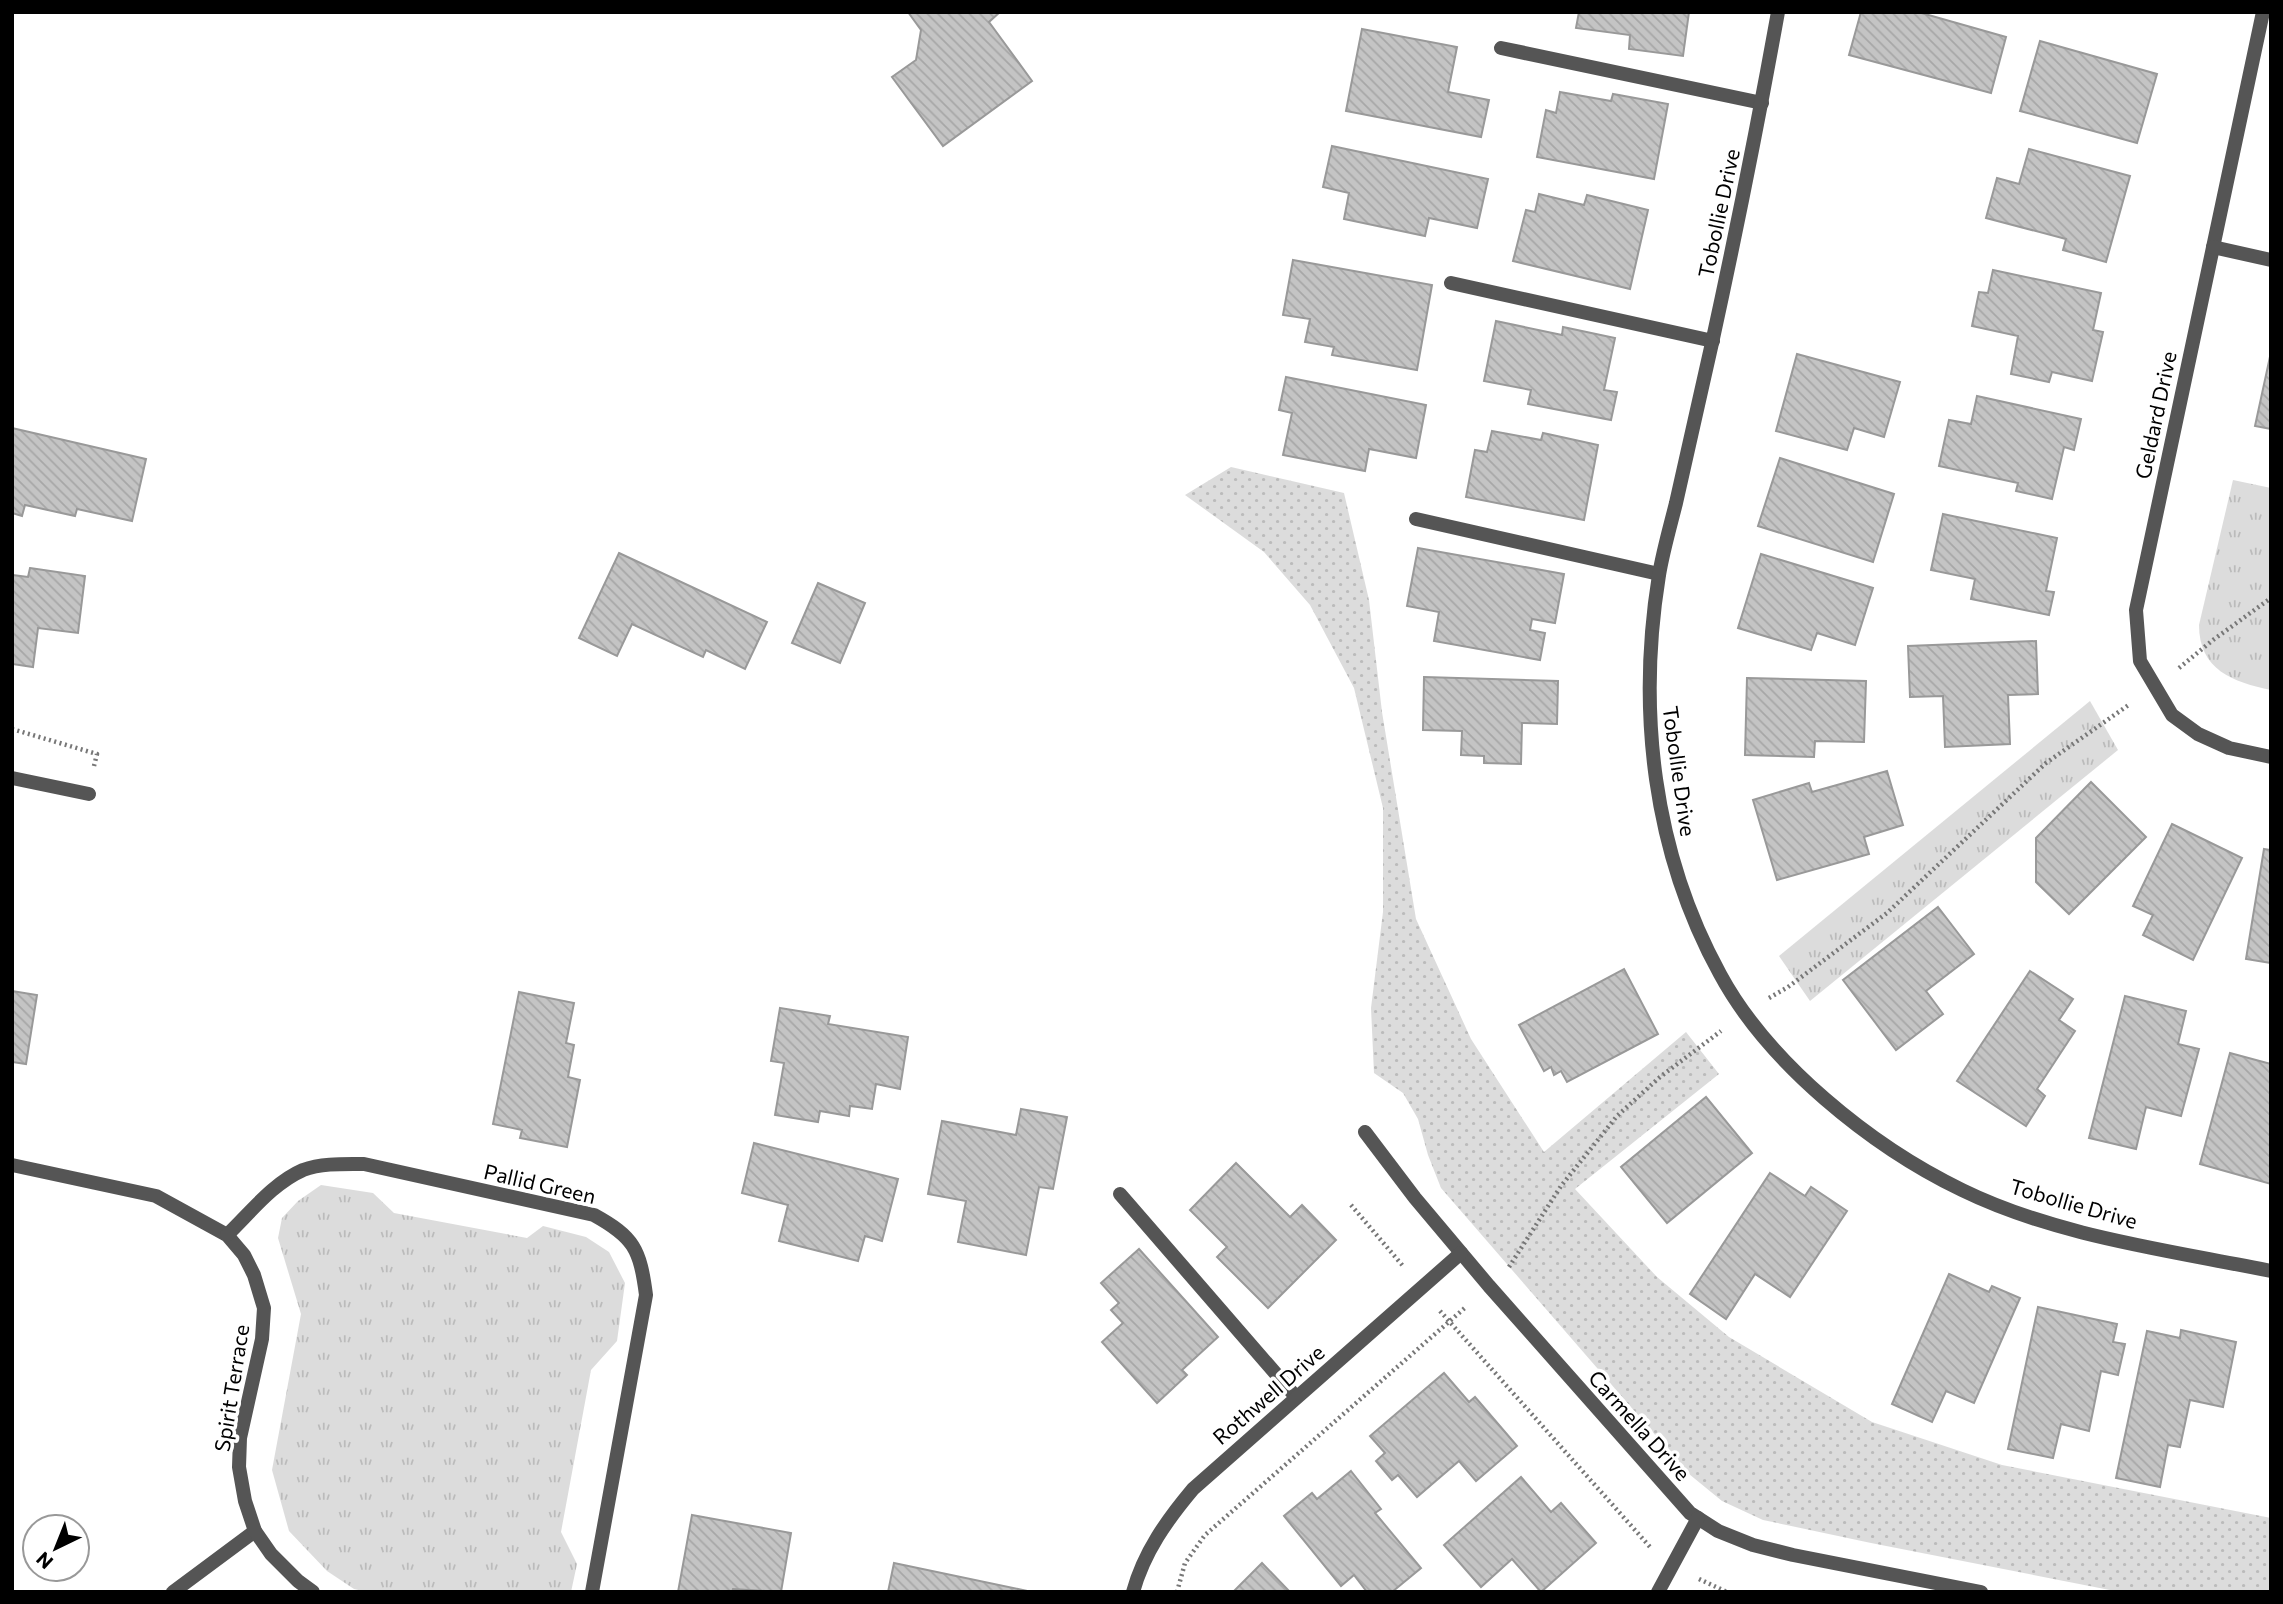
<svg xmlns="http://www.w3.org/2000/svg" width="2283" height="1604" viewBox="0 0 2283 1604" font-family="Commissioner,sans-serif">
  <defs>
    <pattern id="grass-dots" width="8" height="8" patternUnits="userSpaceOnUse" patternTransform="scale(1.75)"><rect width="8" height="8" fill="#dcdcdc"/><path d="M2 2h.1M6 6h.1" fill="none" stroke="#bbb" stroke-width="1.8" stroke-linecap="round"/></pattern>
    <pattern id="park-tufts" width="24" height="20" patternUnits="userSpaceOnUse" patternTransform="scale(1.75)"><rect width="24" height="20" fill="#dcdcdc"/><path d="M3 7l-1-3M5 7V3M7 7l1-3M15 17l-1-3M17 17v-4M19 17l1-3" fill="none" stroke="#bbb"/></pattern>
    <pattern id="building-back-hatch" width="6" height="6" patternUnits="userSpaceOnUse" patternTransform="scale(1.75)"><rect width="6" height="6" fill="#c4c4c4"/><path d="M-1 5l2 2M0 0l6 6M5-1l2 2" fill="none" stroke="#a7a7a7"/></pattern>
  </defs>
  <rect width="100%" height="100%" fill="#fff"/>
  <!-- grass -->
  <path fill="url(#grass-dots)" d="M1231,467L1344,493L1369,600L1382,712L1416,919L1471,1039L1544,1152L1686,1032L1719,1074L1575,1189L1657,1277L1729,1337L1872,1422L2002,1465L2271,1518V1592H2120L1871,1543L1763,1520L1722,1501L1689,1474L1441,1188L1428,1155L1418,1119L1403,1093L1374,1073L1371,1008L1383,912V808L1354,688L1310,605L1264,552L1185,495Z"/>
  <!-- park -->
  <g fill="url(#park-tufts)">
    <path d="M2233,480L2271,488V690C2233,682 2199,670 2199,625Z"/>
    <path d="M2090,701L2118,750L1810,1001L1779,956Z"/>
    <path d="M321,1185L373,1193L394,1213L527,1238L543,1226L586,1237L609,1252L625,1283L617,1341L591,1370L561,1532L577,1564L571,1592H367L354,1589L327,1571L289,1531L272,1470L301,1314L278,1238L282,1218L298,1201Z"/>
  </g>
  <!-- building -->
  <g fill="url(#building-back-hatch)" stroke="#999" stroke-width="2">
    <path d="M908,12H1000L989,22L1032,81L943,146L892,77L916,60L921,30Z"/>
    <path d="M1579,12H1689L1683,56L1629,49L1630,35L1576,28Z"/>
    <path d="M1861,12H1918L2006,37L1991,93L1849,55Z"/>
    <path d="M1362,29L1457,47L1448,92L1489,100L1481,137L1346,111Z"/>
    <path d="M2040,41L2157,74L2137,143L2020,111Z"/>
    <path d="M1560,92L1611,101L1613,94L1668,104L1654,179L1537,157L1546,110L1556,113Z"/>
    <path d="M1332,146L1488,179L1477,228L1429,218L1425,236L1344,219L1349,193L1323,187Z"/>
    <path d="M2029,149L2130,176L2106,262L2063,250L2066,239L1986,218L1997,178L2019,184Z"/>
    <path d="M1539,194L1584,205L1587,195L1648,210L1630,289L1513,261L1526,210L1535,212Z"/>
    <path d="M1293,260L1432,285L1417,370L1332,355L1334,347L1305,342L1310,319L1283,315Z"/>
    <path d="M1993,270L2101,293L2093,330L2103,332L2092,381L2052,372L2049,382L2011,374L2018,336L1972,326L1979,292L1988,293Z"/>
    <path d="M1496,321L1562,335L1563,327L1615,338L1604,390L1617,392L1611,420L1528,404L1531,390L1484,381Z"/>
    <path d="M2271,352V429L2255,426Z"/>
    <path d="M1797,354L1900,382L1884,437L1854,428L1847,450L1776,431Z"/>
    <path d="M1286,377L1426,405L1416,458L1369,449L1365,471L1283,455L1292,413L1279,410Z"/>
    <path d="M1977,396L2081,419L2074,450L2064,447L2052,499L2016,491L2018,483L1939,466L1949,420L1971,424Z"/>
    <path d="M12,428L146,459L132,521L77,509L75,516L25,505L22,516L12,513Z"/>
    <path d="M1492,431L1541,440L1543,433L1598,445L1584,520L1466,497L1475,450L1487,452Z"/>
    <path d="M1780,458L1894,494L1873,562L1758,526Z"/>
    <path d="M1943,514L2057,538L2046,591L2054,592L2049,615L1971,599L1975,579L1931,570Z"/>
    <path d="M1418,548L1564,574L1555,623L1532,619L1530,630L1545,633L1540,660L1434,641L1439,612L1407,606Z"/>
    <path d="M619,553L767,622L745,669L706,650L703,657L632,624L617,656L579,638Z"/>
    <path d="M1761,554L1873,588L1855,645L1817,633L1811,650L1738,628Z"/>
    <path d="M30,568L85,576L78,633L38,628L33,667L12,664V575L28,577Z"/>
    <path d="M818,583L865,603L840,663L792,643Z"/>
    <path d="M2036,641L2038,694L2008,695L2010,744L1945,747L1943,696L1910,697L1908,646Z"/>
    <path d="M1424,677L1558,681L1557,724L1522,723L1521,764L1484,763V756L1461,755L1462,731L1423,730Z"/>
    <path d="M1747,678L1866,681L1864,742L1815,741L1814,757L1745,755Z"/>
    <path d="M1887,771L1903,825L1864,837L1869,854L1777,880L1753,800L1809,783L1812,792Z"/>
    <path d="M2091,782L2146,837L2069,914L2036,882V838Z"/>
    <path d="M2172,824L2242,858L2193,960L2143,935L2153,915L2133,906Z"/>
    <path d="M2264,849L2271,850V963L2246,959Z"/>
    <path d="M1938,907L1974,954L1926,991L1943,1014L1896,1050L1843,980Z"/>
    <path d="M1624,969L1658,1034L1567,1082L1561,1071L1554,1075L1551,1067L1544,1071L1519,1025Z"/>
    <path d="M2030,971L2073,999L2059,1020L2075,1031L2037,1089L2045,1096L2026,1126L1957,1081Z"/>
    <path d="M12,991L37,995L26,1064L12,1062Z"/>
    <path d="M519,992L574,1003L566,1043L574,1045L568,1077L580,1080L567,1147L520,1138L522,1130L493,1124Z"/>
    <path d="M2125,996L2186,1011L2178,1044L2199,1049L2181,1116L2146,1107L2136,1149L2089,1138Z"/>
    <path d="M780,1008L830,1016L828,1024L908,1037L900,1089L876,1084L872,1109L850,1106L849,1116L820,1111L818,1122L775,1115L784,1063L771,1061Z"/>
    <path d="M2230,1053L2271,1064V1184L2200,1164Z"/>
    <path d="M1706,1097L1752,1153L1667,1223L1621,1167Z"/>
    <path d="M1021,1109L1067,1117L1053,1189L1039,1187L1026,1255L958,1242L966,1201L928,1194L942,1121L1016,1135Z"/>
    <path d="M754,1143L898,1179L882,1241L865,1236L858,1261L779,1241L788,1205L742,1193Z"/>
    <path d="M1236,1163L1290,1217L1302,1205L1336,1240L1268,1308L1217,1257L1227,1247L1190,1210Z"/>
    <path d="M1770,1173L1805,1196L1811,1187L1847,1211L1790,1297L1755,1274L1726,1319L1690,1294Z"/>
    <path d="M1139,1249L1218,1337L1182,1370L1187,1375L1157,1403L1102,1342L1123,1323L1111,1310L1119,1303L1101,1283Z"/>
    <path d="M1949,1274L1989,1292L1992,1286L2020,1298L1974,1403L1946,1391L1932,1422L1892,1404Z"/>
    <path d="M2038,1307L2117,1324L2113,1342L2125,1344L2118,1375L2101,1371L2089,1431L2061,1424L2053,1458L2008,1449Z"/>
    <path d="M2181,1330L2236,1342L2223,1407L2190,1400L2180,1447L2168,1445L2160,1487L2116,1478L2147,1331L2180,1338Z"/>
    <path d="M1444,1373L1469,1402L1475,1397L1517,1446L1476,1481L1459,1461L1417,1497L1398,1475L1392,1480L1376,1461L1385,1453L1370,1436Z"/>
    <path d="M1351,1471L1381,1509L1375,1513L1421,1568L1392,1592H1367L1354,1575L1341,1586L1284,1516L1312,1493L1317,1499Z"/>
    <path d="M1521,1477L1551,1512L1561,1503L1596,1543L1541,1592L1512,1559L1481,1587L1444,1545Z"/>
    <path d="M692,1515L791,1533L781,1592L733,1589L732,1592H678Z"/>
    <path d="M894,1563L1032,1592H888Z"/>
    <path d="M1262,1563L1290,1592H1233Z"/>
  </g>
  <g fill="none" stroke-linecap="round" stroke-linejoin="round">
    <!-- path -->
    <g stroke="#777" stroke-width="4.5" stroke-dasharray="2 3.5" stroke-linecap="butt">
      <path d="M2179,668L2213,640L2271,598"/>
      <path d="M12,729L97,754L94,766"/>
      <path d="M1769,998L1788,987L1887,913L2046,763L2130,704"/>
      <path d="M1351,1205L1403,1266"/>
      <path d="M1509,1267L1561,1186L1617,1116L1660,1077L1721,1031"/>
      <path d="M1440,1311L1651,1548"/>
      <path d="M1699,1579L1727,1592"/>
      <path d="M1177,1592L1185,1563L1205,1535L1467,1306"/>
    </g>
    <!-- service -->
    <g stroke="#555" stroke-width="14">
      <path d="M1501,48L1762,103"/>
      <path d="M1451,283L1713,341"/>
      <path d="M1416,519L1659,574"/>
      <path d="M1120,1194L1296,1397"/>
      <path d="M173,1592L255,1531"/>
    </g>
    <!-- minor -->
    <g stroke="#555" stroke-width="14">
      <path d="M1778,12C1758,123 1736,233 1712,343C1700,396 1688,449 1676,503C1670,527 1663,551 1659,575C1637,711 1653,852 1720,974C1768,1063 1871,1146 1962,1190C2056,1236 2168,1250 2271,1271"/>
      <path d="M2263,12L2136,610L2140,661L2172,715L2198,734L2229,748L2271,757"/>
      <path d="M2213,247L2271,260"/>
      <path d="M12,778L89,794"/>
      <path d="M1365,1132L1415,1198L1489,1286L1690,1513L1718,1531L1753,1545L1793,1555L1981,1592"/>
      <path d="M12,1165L156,1196L227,1235L244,1255L254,1275L264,1308L262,1339L240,1438L239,1467L245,1501L255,1531L271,1554L298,1581L313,1592"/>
      <path d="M227,1235C250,1213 273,1183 303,1170C322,1163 344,1164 364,1164L594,1215C634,1237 640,1249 646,1295L592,1592"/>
      <path d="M1133,1592C1144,1552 1167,1520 1193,1489L1461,1253"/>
      <path d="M1658,1592L1698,1518"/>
    </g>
  </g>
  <g text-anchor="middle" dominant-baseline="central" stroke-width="7" stroke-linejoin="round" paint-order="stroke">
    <!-- street labels -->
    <g font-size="21" fill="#000" stroke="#fff">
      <text transform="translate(1718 213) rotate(-78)">Tobollie Drive</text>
      <text transform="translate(2155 415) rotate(-78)">Geldard Drive</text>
      <text transform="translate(1680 771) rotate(82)">Tobollie Drive</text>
      <text transform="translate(540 1183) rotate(13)">Pallid Green</text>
      <text transform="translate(2074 1203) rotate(16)">Tobollie Drive</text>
      <text transform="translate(231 1388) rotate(-81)">Spirit Terrace</text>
      <text transform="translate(1268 1394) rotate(-41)">Rothwell Drive</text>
      <text transform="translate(1640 1425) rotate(48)">Carmella Drive</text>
    </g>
  </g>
  <!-- border -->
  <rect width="2283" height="1604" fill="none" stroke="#000000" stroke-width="28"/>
  <!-- north arrow -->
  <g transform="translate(56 1548) rotate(223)"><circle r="33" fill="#ffffff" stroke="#999999" stroke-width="2"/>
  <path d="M0-5L12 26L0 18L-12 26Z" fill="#000000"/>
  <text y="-10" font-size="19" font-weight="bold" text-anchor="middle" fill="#000000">N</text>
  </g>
</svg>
